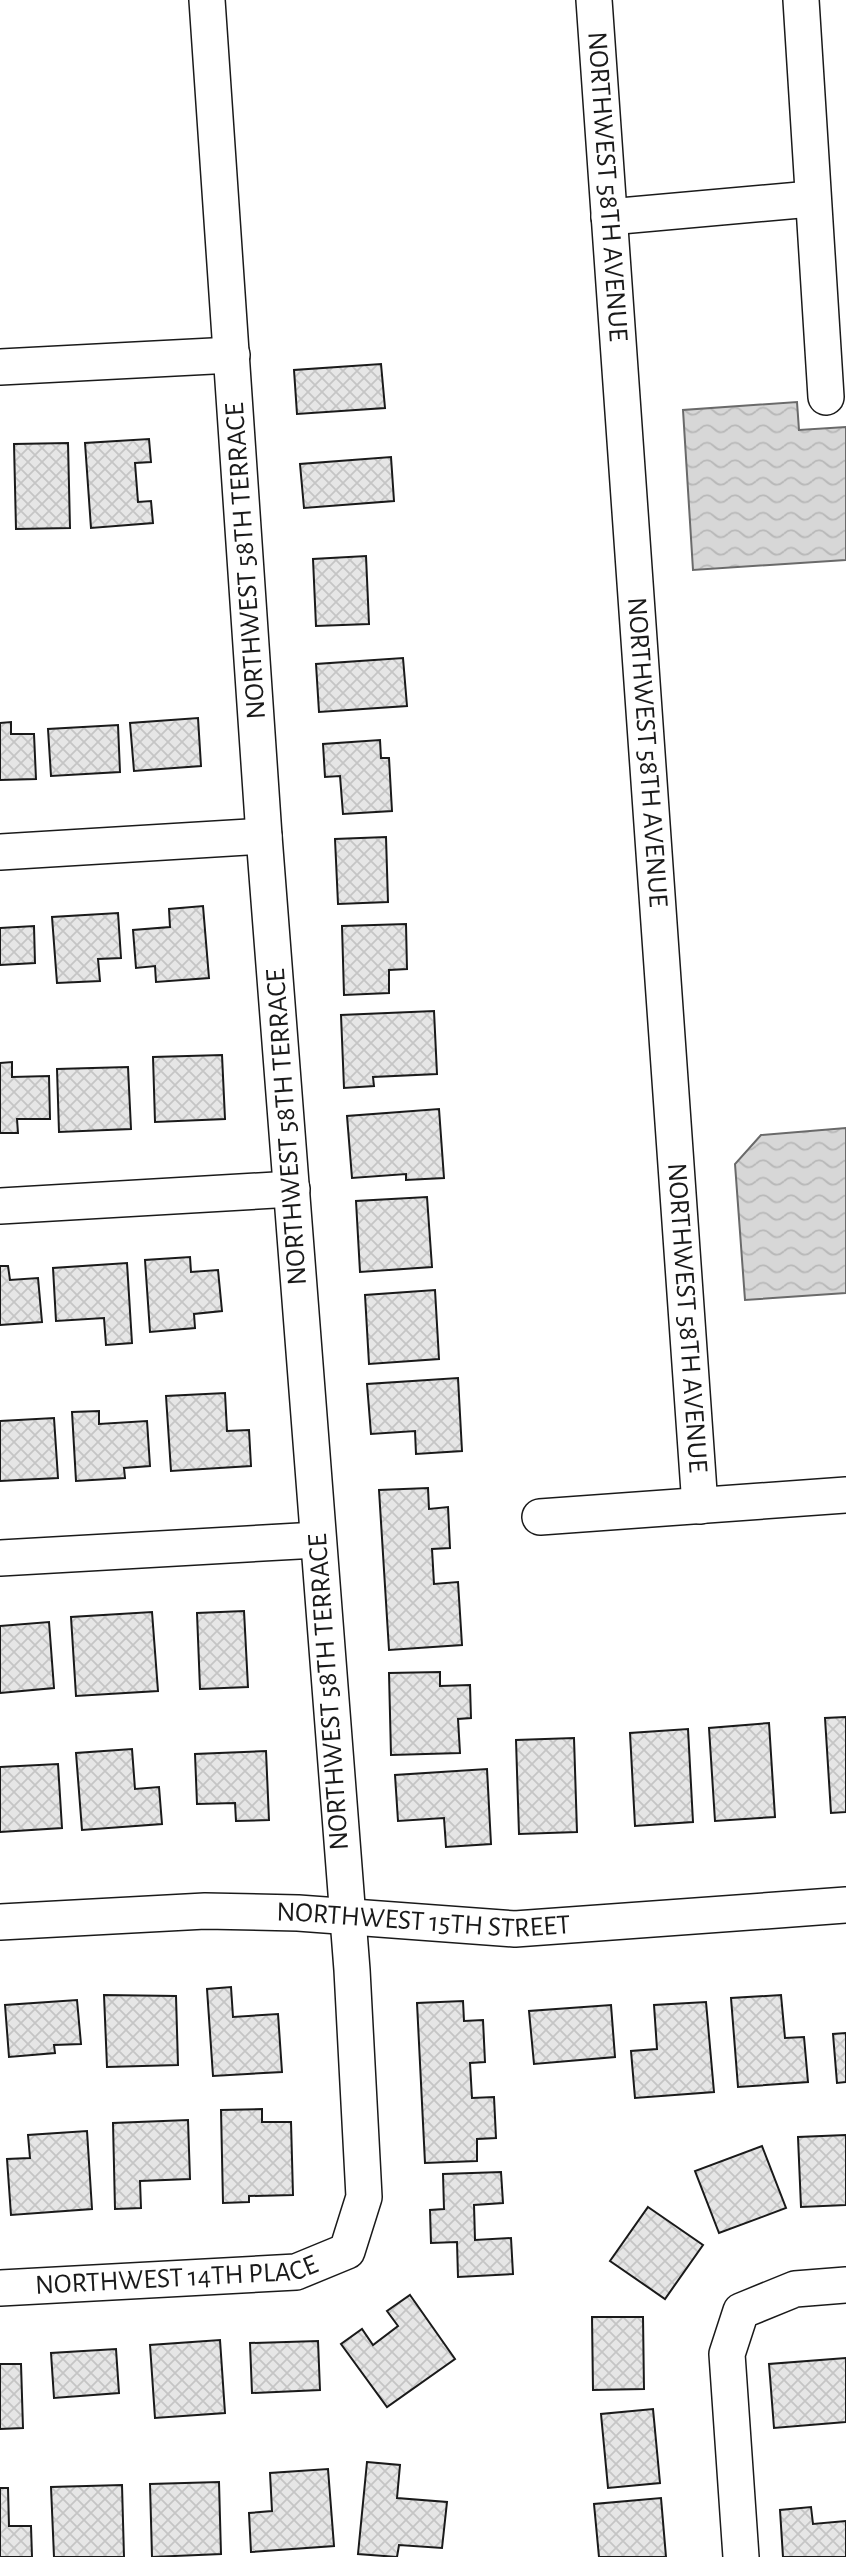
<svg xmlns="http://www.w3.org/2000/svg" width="846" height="2557" viewBox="0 0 846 2557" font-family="'Alegreya Sans',sans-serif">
  <defs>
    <pattern id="water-waves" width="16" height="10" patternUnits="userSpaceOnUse" patternTransform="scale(1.75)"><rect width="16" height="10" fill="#d7d7d7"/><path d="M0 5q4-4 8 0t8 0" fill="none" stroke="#b8b8b8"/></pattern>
    <pattern id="building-cross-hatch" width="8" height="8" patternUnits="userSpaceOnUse" patternTransform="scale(1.75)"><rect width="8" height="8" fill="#e6e6e6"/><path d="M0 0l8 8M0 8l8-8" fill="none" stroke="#c5c5c5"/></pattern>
  </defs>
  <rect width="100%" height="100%" fill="#fff"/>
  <!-- water -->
  <g fill="url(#water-waves)" stroke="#6a6a6a" stroke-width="2">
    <path d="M797,402L799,430L846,427V560L693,570L683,410Z"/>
    <path d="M846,1128V1293L745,1300L735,1164L761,1135Z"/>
  </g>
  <!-- building -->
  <g fill="url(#building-cross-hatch)" stroke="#1a1a1a" stroke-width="2">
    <path d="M381,364L385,408L297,414L294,370Z"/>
    <path d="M149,439L151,462L135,463L138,502L151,501L153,523L91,528L85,443Z"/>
    <path d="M68,443L70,528L16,529L14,444Z"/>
    <path d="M391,457L394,501L304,508L300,464Z"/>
    <path d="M366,556L369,624L316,626L313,559Z"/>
    <path d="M403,658L407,706L319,712L316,664Z"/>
    <path d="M198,718L201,766L134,771L130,723Z"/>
    <path d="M11,722V734H34L36,779L0,780V723Z"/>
    <path d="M118,725L120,772L51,776L48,729Z"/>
    <path d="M380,740L381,758H389L392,811L343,814L340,776L325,777L323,744Z"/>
    <path d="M386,837L388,902L338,904L335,839Z"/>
    <path d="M203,906L209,978L156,982L155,966L136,968L133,930L170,927L169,909Z"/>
    <path d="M118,913L121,958L98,959L100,981L57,983L52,917Z"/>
    <path d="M406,924L407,969L389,970V993L344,995L342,926Z"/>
    <path d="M34,926L35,963L0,965V928Z"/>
    <path d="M434,1011L437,1074L373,1077L374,1086L344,1088L341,1015Z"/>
    <path d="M222,1055L225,1119L155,1122L153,1057Z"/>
    <path d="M12,1062V1077L49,1076L50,1119H17L18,1133H0V1063Z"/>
    <path d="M128,1067L131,1129L59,1132L57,1069Z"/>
    <path d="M439,1109L444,1178L406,1180V1174L352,1178L347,1116Z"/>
    <path d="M427,1197L432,1267L360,1272L356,1201Z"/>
    <path d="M190,1257L191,1272L218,1270L222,1311L194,1314L195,1328L150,1332L145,1260Z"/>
    <path d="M127,1263L132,1343L106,1345L104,1318L56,1321L53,1268Z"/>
    <path d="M0,1266H8L10,1280L38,1278L42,1322L0,1325Z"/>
    <path d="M435,1290L439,1359L369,1364L365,1295Z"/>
    <path d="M458,1378L462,1451L416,1454L415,1431L371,1434L367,1384Z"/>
    <path d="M225,1393L227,1431L249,1430L251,1466L171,1471L166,1396Z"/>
    <path d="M99,1411V1424L147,1421L150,1466L124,1468L125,1478L76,1481L72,1412Z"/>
    <path d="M54,1418L58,1478L0,1481V1421Z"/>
    <path d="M428,1488L429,1509L448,1507L450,1548L432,1549L434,1584L458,1582L462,1645L389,1650L379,1490Z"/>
    <path d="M244,1611L248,1687L200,1689L197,1613Z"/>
    <path d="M152,1612L158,1691L76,1696L71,1617Z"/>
    <path d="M49,1622L54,1688L0,1693V1626Z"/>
    <path d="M440,1672V1686L470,1685L471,1718L458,1719L460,1753L391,1755L389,1673Z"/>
    <path d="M846,1717V1812L831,1813L825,1718Z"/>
    <path d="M769,1723L775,1817L715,1821L709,1728Z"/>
    <path d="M688,1729L693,1822L635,1826L630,1733Z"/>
    <path d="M574,1738L577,1832L519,1834L516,1740Z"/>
    <path d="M132,1749L135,1789L159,1787L162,1824L82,1830L76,1753Z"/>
    <path d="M266,1751L269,1820L236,1821L235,1803L197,1804L195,1754Z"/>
    <path d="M58,1764L62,1828L0,1832V1767Z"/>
    <path d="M487,1769L491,1844L446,1847L444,1818L398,1821L395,1775Z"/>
    <path d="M231,1987L233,2017L278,2014L282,2072L213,2076L207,1989Z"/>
    <path d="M104,1995L176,1996L178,2065L107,2067Z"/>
    <path d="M781,1995L785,2038L804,2037L808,2082L738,2087L731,1998Z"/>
    <path d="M77,2000L81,2044L54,2045L55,2053L9,2057L5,2005Z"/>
    <path d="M463,2001L464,2021L483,2020L485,2062L470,2063L472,2098L494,2097L496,2138L477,2139V2161L425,2163L417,2003Z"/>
    <path d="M706,2002L714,2092L635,2098L631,2051L657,2049L654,2005Z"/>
    <path d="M611,2005L615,2057L534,2064L529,2011Z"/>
    <path d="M846,2033V2082L837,2083L833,2034Z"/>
    <path d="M262,2109V2122H291L293,2195L249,2196V2202L223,2203L221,2110Z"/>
    <path d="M188,2120L190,2179L140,2181L141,2208L115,2209L113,2123Z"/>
    <path d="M87,2131L92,2209L11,2215L7,2159L30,2158L28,2135Z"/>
    <path d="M846,2135V2205L801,2207L798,2137Z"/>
    <path d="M762,2146L786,2208L719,2233L695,2171Z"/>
    <path d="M501,2172L503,2203L474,2205L475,2240L511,2238L513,2274L458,2277L457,2242L431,2243L430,2210L444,2209L443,2174Z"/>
    <path d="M648,2207L703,2245L665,2299L610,2261Z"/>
    <path d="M410,2295L455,2359L387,2407L341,2344L362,2329L373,2345L398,2326L387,2311Z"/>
    <path d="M592,2317H643L644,2389L593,2390Z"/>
    <path d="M220,2340L225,2413L155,2418L150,2345Z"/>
    <path d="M318,2341L320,2390L252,2393L250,2343Z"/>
    <path d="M116,2349L119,2393L54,2398L51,2353Z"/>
    <path d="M846,2358V2422L774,2428L769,2364Z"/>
    <path d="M0,2364H21L23,2428L0,2429Z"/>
    <path d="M653,2409L660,2483L608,2488L601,2414Z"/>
    <path d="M367,2462L400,2465L397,2498L447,2502L442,2548L399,2545L397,2557L358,2554Z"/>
    <path d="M328,2469L334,2546L251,2552L249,2513L272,2511L270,2473Z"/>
    <path d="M219,2482L221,2554L152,2557L150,2484Z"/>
    <path d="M122,2485L124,2557H54L51,2487Z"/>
    <path d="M0,2488H8L9,2526H31L32,2557H0Z"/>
    <path d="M661,2498L666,2557H599L594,2504Z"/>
    <path d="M811,2507L813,2524L846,2521V2557H783L780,2510Z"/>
  </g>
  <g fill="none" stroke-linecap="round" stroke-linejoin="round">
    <defs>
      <g id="minor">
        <path id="s1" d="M594,0L700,1506"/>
        <path d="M801,0L826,397"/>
        <path d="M609,217L811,199"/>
        <path d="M0,367L232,355"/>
        <path d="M0,852L264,836"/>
        <path d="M0,1206L292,1189"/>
        <path d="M540,1517L846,1495"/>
        <path d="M0,1558L317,1540"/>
        <path id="s2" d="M0,1922L205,1911L298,1913L515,1929L846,1905"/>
        <path id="s3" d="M0,2288L296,2272L347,2251L364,2197L352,1970L264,836L207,0"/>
        <path d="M741,2557L727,2354L741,2311L795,2289L846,2285"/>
      </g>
    </defs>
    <!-- minor casing -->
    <use href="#minor" stroke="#1a1a1a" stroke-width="38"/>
    <!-- minor -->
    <use href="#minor" stroke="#fff" stroke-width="35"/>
  </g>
  <g text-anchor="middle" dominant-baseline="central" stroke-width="5" stroke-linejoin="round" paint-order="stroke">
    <!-- street labels -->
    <g font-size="28" fill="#1a1a1a" stroke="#fff">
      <text stroke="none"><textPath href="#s1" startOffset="187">NORTHWEST 58TH AVENUE</textPath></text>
      <text transform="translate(246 561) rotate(-94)">NORTHWEST 58TH TERRACE</text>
      <text stroke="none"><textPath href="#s1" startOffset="754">NORTHWEST 58TH AVENUE</textPath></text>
      <text transform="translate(287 1127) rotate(-94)">NORTHWEST 58TH TERRACE</text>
      <text stroke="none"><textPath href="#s1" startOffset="1321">NORTHWEST 58TH AVENUE</textPath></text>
      <text transform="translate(329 1692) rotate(-94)">NORTHWEST 58TH TERRACE</text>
      <text stroke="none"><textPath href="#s2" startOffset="424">NORTHWEST 15TH STREET</textPath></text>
      <text stroke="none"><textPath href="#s3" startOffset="177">NORTHWEST 14TH PLACE</textPath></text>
    </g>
  </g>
</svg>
